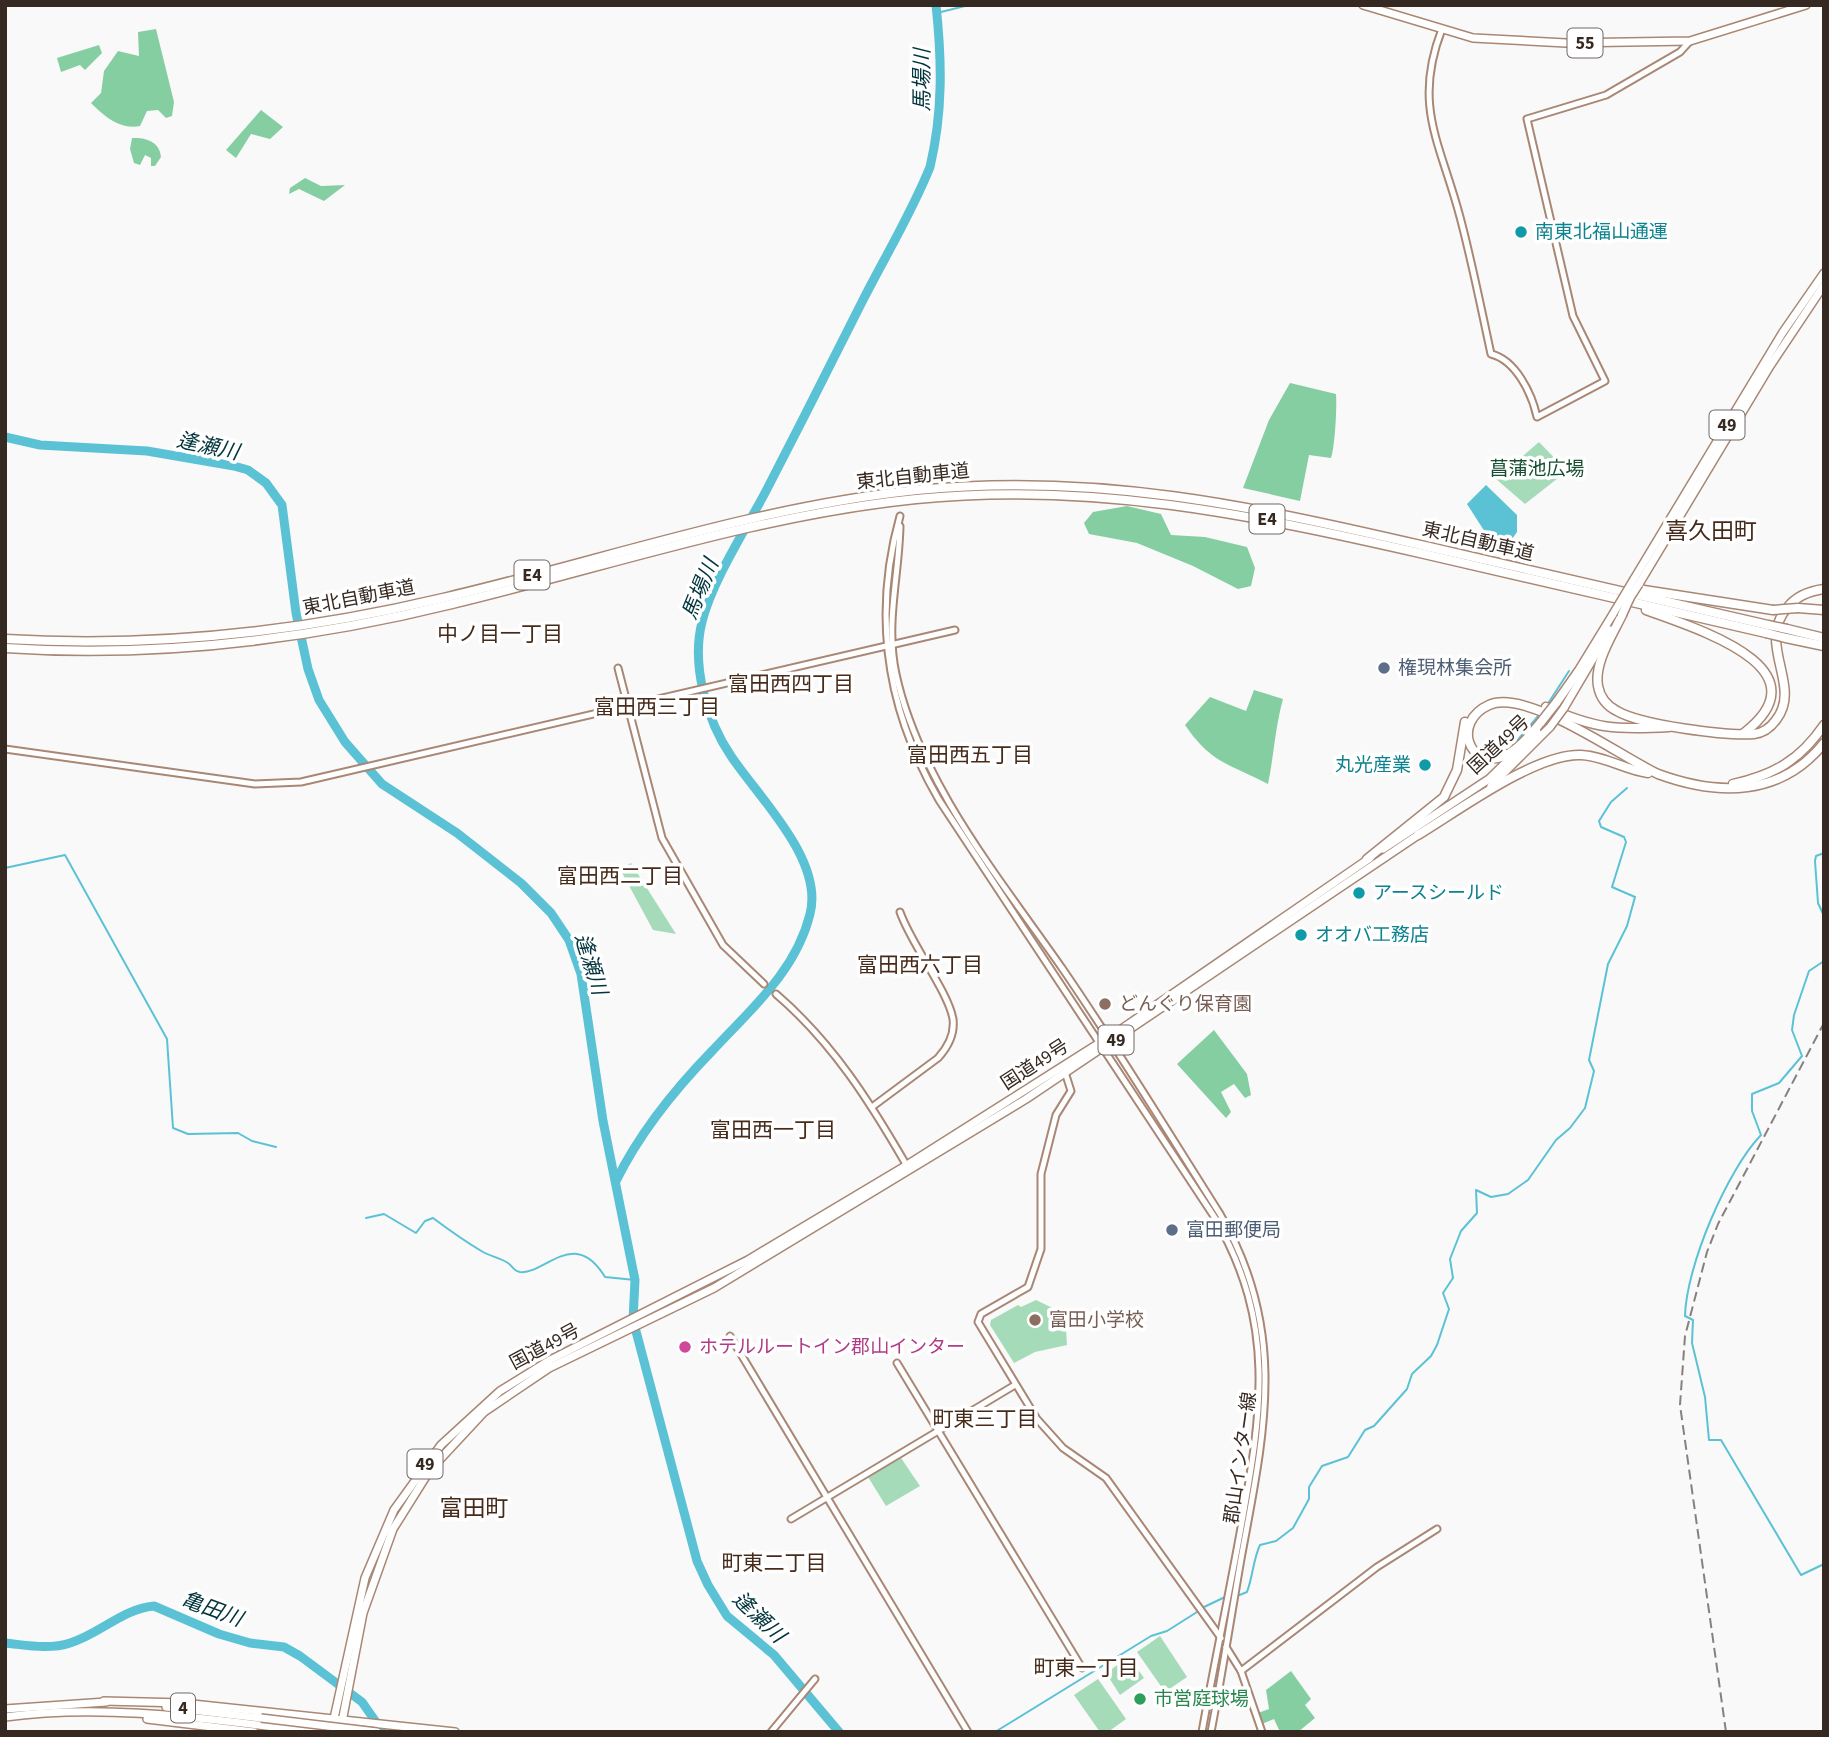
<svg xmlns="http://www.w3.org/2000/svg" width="1829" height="1737" viewBox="0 0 1829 1737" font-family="'Source Sans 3','Noto Sans JP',sans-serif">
  <rect width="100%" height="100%" fill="#f9f9f9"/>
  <!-- green -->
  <g fill="#a6dbb9">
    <path d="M1539,442L1567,471L1525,504L1496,479Z"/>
    <path d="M631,863L676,934L653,930L620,869Z"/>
    <path d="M1036,1300L1065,1314L1067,1345L1035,1352L1014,1363L990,1325L991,1320L1018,1305L1021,1307Z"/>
    <path d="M901,1458L920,1486L886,1506L868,1477Z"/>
    <path d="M1160,1636L1187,1677L1165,1692L1137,1652Z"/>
    <path d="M1129,1657L1144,1678L1120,1695L1106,1673Z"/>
    <path d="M1098,1679L1126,1719L1108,1732H1100L1074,1695Z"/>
  </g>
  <!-- forest -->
  <g fill="#85cea1">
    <path d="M156,29L174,102L172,116L166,118L158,110L147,111L140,126C120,130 104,116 91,103L101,93L104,71L118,51L139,56L138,32Z"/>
    <path d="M99,45L102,53L85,70L80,65L61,72L57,58Z"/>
    <path d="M261,110L283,127L270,139L251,134L236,158L226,150Z"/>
    <path d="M132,138C146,137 160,142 161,157L155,166H151V158L145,155L140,165L134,163L130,149Z"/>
    <path d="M305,178L321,186L345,185L324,201L299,189L289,194L290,188Z"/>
    <path d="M1290,383L1336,394C1337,407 1335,447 1331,458L1309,455L1300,501L1243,488L1269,420Z"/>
    <path d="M1127,506L1161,514L1171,535L1205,537L1247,547L1255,568L1251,586L1238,589L1193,566L1137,543L1089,534L1084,523L1093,512Z"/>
    <path d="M1254,690L1283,699C1275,728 1274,755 1268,784C1228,763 1212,764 1185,725L1210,697L1246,711Z"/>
    <path d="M1214,1030L1247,1074L1251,1095L1245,1098L1234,1084L1221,1092L1231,1112L1226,1118L1177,1064Z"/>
    <path d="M1291,1671L1311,1699L1305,1705L1315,1718L1298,1732H1280L1274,1719L1262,1724L1258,1713L1269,1709L1266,1690Z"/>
  </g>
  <!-- water -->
  <path fill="#5bc2d5" d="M1486,485L1517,515V532L1505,549L1483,529L1467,504Z"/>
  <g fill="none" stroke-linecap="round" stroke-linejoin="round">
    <!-- stream -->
    <g stroke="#5bc2d5" stroke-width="2">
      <path d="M937,13L969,5"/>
      <path d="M1547,705L1569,671"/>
      <path d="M1516,742L1539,715"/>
      <path d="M1824,853L1816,856L1815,861L1818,903L1824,916"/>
      <path d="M5,868L65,855L167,1039L173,1128L188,1134L238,1133L252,1141L276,1147"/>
      <path d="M1824,961L1809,971L1794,1015L1792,1030L1802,1056L1779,1083L1752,1094V1111L1761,1135C1727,1170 1686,1267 1685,1316L1693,1320L1692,1343L1705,1397L1709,1440H1721L1801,1575L1824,1564"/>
      <path d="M366,1218L384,1214L416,1233L425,1221L433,1218C449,1230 466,1242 483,1252C490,1256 500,1258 508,1263C513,1266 513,1271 520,1272C545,1275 574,1226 605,1277L635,1280"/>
      <path d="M1237,1596L1247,1592C1253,1576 1253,1560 1260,1545L1276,1541L1293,1528L1309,1499V1487L1322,1466L1348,1457L1365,1430L1374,1426L1407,1389L1412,1374L1431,1356L1437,1345L1449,1309L1443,1293L1453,1278L1450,1259L1461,1231L1477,1213L1476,1190L1491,1197L1508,1194L1528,1180L1556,1140L1570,1128L1585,1108L1594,1071L1589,1060L1608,964L1627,926L1635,897L1612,887L1626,842L1624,837L1601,827L1599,821L1611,802L1627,788"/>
      <path d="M1202,1608L1225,1597"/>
      <path d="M995,1732L1151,1636L1167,1631L1197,1612"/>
    </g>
    <!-- river -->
    <g stroke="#5bc2d5" stroke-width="9">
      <path d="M5,437L40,445L147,451L234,466L248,470L266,483L282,505L296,613L308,669L319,700L345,742L382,784L457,833L521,883L551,913L569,940L581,974L603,1121L635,1280L633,1320L697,1561L708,1585L727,1616L774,1655L839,1732"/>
      <path d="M616,1181C640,1132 675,1089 713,1050C752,1008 796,971 810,914C824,860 759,798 731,756C707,721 691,665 702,622C712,581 746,529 766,491C799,427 832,362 864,298C886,255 912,212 930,167C943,112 942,61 936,5"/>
      <path d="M5,1643C26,1645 49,1650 70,1643C100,1634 122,1609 154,1606L219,1634L250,1643L284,1647L300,1656L362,1702L383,1732"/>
    </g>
    <defs>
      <g id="tertiary">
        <path d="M1442,29C1412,106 1441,144 1460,217C1472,262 1481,308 1491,354C1516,360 1532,394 1537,417L1605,381L1573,316L1527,119L1606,95L1680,52L1690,41"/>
        <path d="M900,516C872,616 887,711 939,800L1215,1218C1278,1327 1261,1415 1240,1533C1228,1599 1214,1665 1202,1732"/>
        <path d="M900,526C899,577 885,623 896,674C919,781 1000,879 1062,968C1117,1048 1168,1132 1220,1214C1289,1332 1264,1434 1241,1559C1231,1617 1222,1675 1211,1732"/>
        <path d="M618,668L662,838L723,945L764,984"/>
        <path d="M5,749L255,784L301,782L955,630"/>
        <path d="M776,994C833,1043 870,1102 907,1166"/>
        <path d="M1064,1069L1071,1091L1056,1115L1041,1174V1249L1028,1287L981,1314L978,1322L1037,1419L1063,1448L1106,1478L1221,1638"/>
        <path d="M872,1107L938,1058C948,1047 955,1035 953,1019C948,991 911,944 900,912"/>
        <path d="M730,1336L968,1732"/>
        <path d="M897,1363L1082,1668"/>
        <path d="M791,1519L1015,1385"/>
        <path d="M1226,1647L1241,1671L1262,1732"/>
        <path d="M1241,1671L1377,1567L1437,1529"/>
        <path d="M771,1732L815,1679"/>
      </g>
      <path id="primary" d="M1363,5L1473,38L1566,43L1690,41L1806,5"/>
      <g id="trunk">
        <path d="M1634,579L1783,332L1824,273"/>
        <path d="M1639,584L1770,366L1824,285"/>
        <path d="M1575,676L1613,614"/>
        <path d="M1564,708L1610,630"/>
        <path d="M1491,786L1550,727"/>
        <path d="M1383,849L1489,779L1537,732"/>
        <path d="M104,1701L183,1703L455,1732"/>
        <path d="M166,1707L261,1718"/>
        <path d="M5,1709L106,1702"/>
        <path d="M5,1717C108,1703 213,1720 316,1732"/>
        <path d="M147,1719L254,1732"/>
        <path d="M331,1732L365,1578L394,1510L441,1445L500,1391L550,1360L748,1260L907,1165L1120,1030L1370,858"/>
        <path d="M340,1732L363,1613L393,1529L430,1470L484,1412L549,1368L714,1288L1026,1099L1421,833"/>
      </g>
      <g id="motorway">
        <path d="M1631,588L1773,610"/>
        <path d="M1798,608L1824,610"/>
        <path d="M1646,610C1697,629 1828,668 1744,733"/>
        <path d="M1622,615C1612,636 1594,663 1598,686C1600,697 1607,706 1617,711C1641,725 1725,736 1754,734C1763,733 1771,727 1776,720C1803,686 1756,644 1787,608C1796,596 1809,591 1824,589"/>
        <path d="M1787,629L1824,638"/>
        <path d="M1786,638L1824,646"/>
        <path d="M5,639C153,648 300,632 443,598C601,561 755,507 917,490C1097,472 1251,506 1425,546C1539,572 1653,598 1768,625"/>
        <path d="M5,648C155,658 306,640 452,604C606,567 758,515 916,499C1093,481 1252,515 1424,554C1538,580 1652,607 1766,633"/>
        <path d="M1556,703L1578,672"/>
        <path d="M1546,707C1596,729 1615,730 1669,727"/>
        <path d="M1541,722C1531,734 1520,748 1506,755C1469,772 1451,722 1489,705C1527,688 1619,756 1658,774C1718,796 1781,797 1824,743"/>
        <path d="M1733,784C1774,775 1800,760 1824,725"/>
        <path d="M1418,835C1458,811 1536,753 1581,755C1605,756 1625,770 1648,773"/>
        <path d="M1367,859L1444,797L1457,770L1465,722"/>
      </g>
    </defs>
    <!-- tertiary casing -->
    <use href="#tertiary" stroke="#a98775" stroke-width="9"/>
    <!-- primary casing -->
    <use href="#primary" stroke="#a98775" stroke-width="10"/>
    <!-- trunk casing -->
    <use href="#trunk" stroke="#a98775" stroke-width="10"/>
    <!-- motorway casing -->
    <use href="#motorway" stroke="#a98775" stroke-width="11"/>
    <!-- tertiary -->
    <use href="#tertiary" stroke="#fff" stroke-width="5"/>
    <!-- primary -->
    <use href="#primary" stroke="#fff" stroke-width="7"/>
    <!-- trunk -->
    <use href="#trunk" stroke="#fff" stroke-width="7"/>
    <!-- motorway -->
    <use href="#motorway" stroke="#fff" stroke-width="8"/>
    <!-- rail -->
    <path stroke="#88807c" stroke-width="2" stroke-dasharray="10 5" stroke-linecap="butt" d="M1726,1732L1680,1405L1685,1336L1707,1252L1718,1224L1824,1023"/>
    <defs>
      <g id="trunk-bridge">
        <path d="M1628,601L1639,584"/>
        <path d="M1613,614L1634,579"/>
        <path d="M1550,727L1564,708"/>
        <path d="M261,1718L377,1732"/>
      </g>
      <g id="motorway-bridge">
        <path d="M1773,610L1798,608"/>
        <path d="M1622,615L1630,597"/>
        <path d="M1768,625L1787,629"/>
        <path d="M1766,633L1786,638"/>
        <path d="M1541,722L1556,703"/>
      </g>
    </defs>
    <!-- trunk-bridge casing -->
    <use href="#trunk-bridge" stroke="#a98775" stroke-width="10" stroke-linecap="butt"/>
    <!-- motorway-bridge casing -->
    <use href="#motorway-bridge" stroke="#a98775" stroke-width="11" stroke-linecap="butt"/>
    <!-- trunk-bridge -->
    <use href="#trunk-bridge" stroke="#fff" stroke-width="7"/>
    <!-- motorway-bridge -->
    <use href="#motorway-bridge" stroke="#fff" stroke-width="8"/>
  </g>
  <!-- markers -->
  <g fill="#0f9aa8" stroke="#fff" stroke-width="2.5">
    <circle cx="1521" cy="232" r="7"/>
    <circle cx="1425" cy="765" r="7"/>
    <circle cx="1359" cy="893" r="7"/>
    <circle cx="1301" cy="935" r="7"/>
  </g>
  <g fill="#5c6f8a" stroke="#fff" stroke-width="2.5">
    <circle cx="1384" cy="668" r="7"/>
    <circle cx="1172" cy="1230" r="7"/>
  </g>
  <g fill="#8d6e63" stroke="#fff" stroke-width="2.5">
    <circle cx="1105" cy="1004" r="7"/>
    <circle cx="1035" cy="1320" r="7"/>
  </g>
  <circle fill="#d1479c" stroke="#fff" stroke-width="2.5" cx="685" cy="1347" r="7"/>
  <circle fill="#2e9e5b" stroke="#fff" stroke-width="2.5" cx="1140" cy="1699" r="7"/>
  <g text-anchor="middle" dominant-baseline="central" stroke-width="7" stroke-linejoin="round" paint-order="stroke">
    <!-- shield labels -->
    <g fill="#fff" stroke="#726964" stroke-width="2">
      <rect x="1567.5" y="28.5" width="35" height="29" rx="5"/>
      <rect x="1709.5" y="410.5" width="35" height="29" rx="5"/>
      <rect x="1249.5" y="504.5" width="35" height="29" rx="5"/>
      <rect x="514.5" y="560.5" width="35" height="29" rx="5"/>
      <rect x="1098.5" y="1025.5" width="35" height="29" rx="5"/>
      <rect x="407.5" y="1449.5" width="35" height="29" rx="5"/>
      <rect x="171" y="1693.5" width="24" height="29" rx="5"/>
    </g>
    <g font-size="18" font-weight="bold" fill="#362921">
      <text x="1585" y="43">55</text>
      <text x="1727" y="425">49</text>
      <text x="1267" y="519">E4</text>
      <text x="532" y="575">E4</text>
      <text x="1116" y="1040">49</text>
      <text x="425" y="1464">49</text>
      <text x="183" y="1708">4</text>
    </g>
    <!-- culture labels -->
    <g font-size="19" fill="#0d838f" stroke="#fff" text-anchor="start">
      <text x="1535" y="232">南東北福山通運</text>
      <text x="1411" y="765" text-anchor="end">丸光産業</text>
      <text x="1373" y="893">アースシールド</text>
      <text x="1315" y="935">オオバ工務店</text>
    </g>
    <!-- park labels -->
    <g font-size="19" fill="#174f31" stroke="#fff">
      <text x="1537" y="469">菖蒲池広場</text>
    </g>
    <!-- street labels -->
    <g font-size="19" fill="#362921" stroke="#fff">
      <text transform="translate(913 477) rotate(-6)">東北自動車道</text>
      <text transform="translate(1478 542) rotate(13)">東北自動車道</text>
      <text transform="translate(359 598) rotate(-11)">東北自動車道</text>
      <text transform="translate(1499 745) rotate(-43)">国道49号</text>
      <text transform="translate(1035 1065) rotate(-33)">国道49号</text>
      <text transform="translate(545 1347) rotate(-28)">国道49号</text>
      <text transform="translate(1241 1458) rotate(-82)">郡山インター線</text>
    </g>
    <!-- service labels -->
    <g font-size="19" fill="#4e5e75" stroke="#fff" text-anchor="start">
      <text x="1398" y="668">権現林集会所</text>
      <text x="1186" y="1230">富田郵便局</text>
    </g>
    <!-- education labels -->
    <g font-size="19" fill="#785e54" stroke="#fff" text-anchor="start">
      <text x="1119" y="1004">どんぐり保育園</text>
      <text x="1049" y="1320">富田小学校</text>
    </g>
    <!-- hotel labels -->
    <g font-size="19" fill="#b23c85" stroke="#fff" text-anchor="start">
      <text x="699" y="1347">ホテルルートイン郡山インター</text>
    </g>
    <!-- leisure labels -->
    <g font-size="19" fill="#27864d" stroke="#fff" text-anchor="start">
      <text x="1154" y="1699">市営庭球場</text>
    </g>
    <!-- water labels -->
    <g font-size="21" font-style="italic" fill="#01343c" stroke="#fff">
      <text transform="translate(922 80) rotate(-90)">馬場川</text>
      <text transform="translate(208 446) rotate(12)">逢瀬川</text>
      <text transform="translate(700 589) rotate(-68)">馬場川</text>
      <text transform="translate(591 964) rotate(73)">逢瀬川</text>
      <text transform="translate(212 1609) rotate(20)">亀田川</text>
      <text transform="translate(759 1617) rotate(44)">逢瀬川</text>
    </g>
    <!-- neighbourhood labels -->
    <g font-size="21" fill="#462b1b" stroke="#fff">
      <text x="500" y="634">中ノ目一丁目</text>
      <text x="791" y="684">富田西四丁目</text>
      <text x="657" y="707">富田西三丁目</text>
      <text x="970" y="755">富田西五丁目</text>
      <text x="620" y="876">富田西二丁目</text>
      <text x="920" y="965">富田西六丁目</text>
      <text x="773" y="1130">富田西一丁目</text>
      <text x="985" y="1419">町東三丁目</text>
      <text x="774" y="1563">町東二丁目</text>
      <text x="1086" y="1668">町東一丁目</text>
    </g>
    <!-- quarter labels -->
    <g font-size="23" fill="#462b1b" stroke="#fff">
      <text x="1711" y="531">喜久田町</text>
      <text x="474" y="1508">富田町</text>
    </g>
  </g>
  <!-- border -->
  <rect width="1829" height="1737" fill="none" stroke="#362921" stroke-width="14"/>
</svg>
